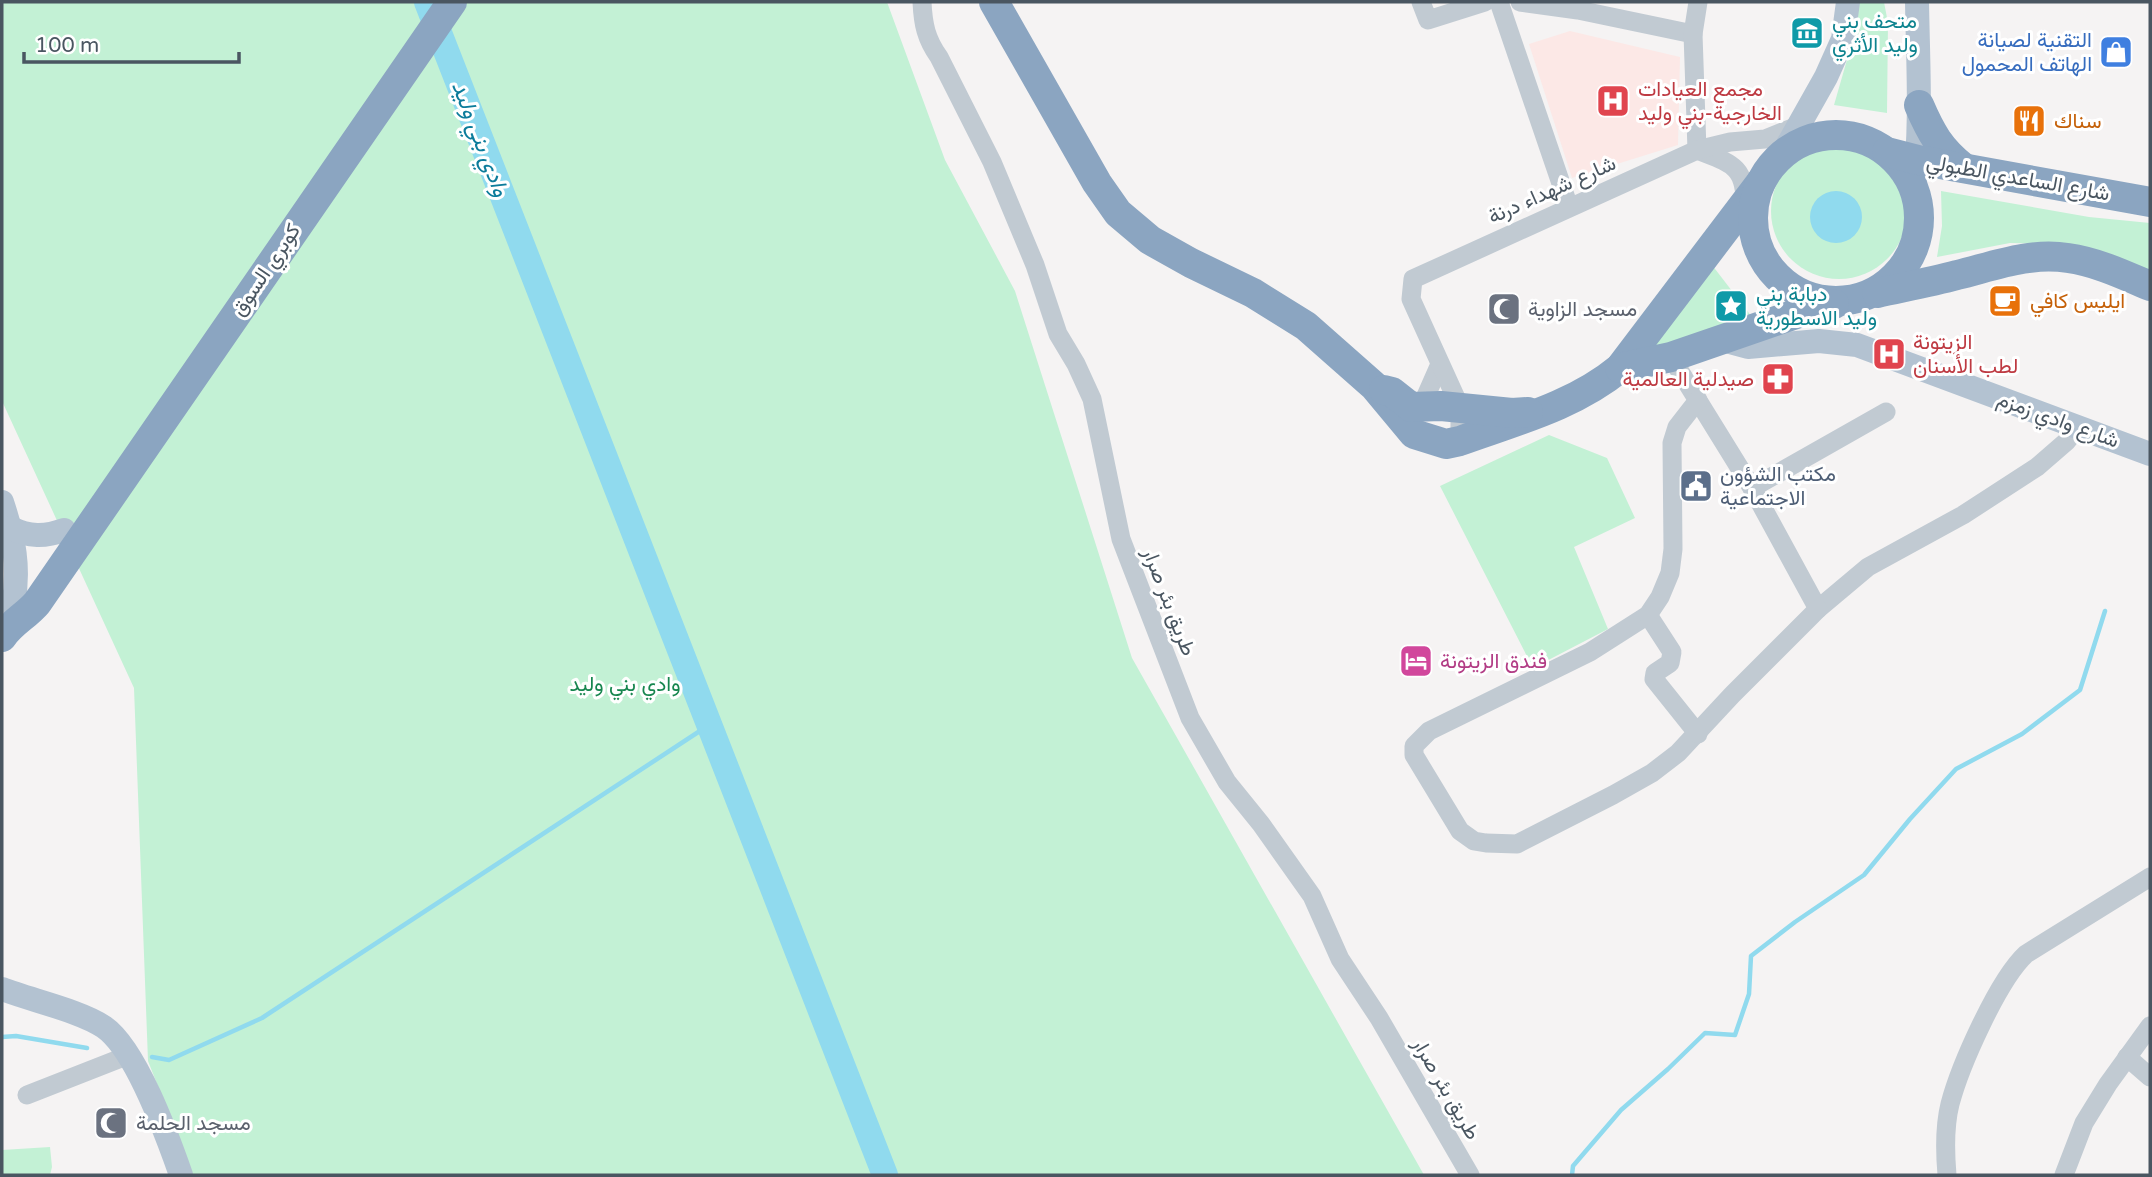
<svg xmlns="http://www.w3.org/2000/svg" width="2152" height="1177" viewBox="0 0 2152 1177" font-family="'Varela Round',Vazirmatn,sans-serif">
  <rect width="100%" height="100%" fill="#f5f3f3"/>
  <!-- medical -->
  <path fill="#fce8e6" d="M1570,31L1680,57L1678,145L1572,178L1529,44Z"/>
  <!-- green -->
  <g fill="#c3f1d5">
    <path d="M2,2H887L945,160L1015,291L1132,658L1424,1175H193L148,1061L134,688L2,401Z"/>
    <path d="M1858,2H1884L1888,23L1887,113L1834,105L1853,39Z"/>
    <circle cx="1839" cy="211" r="68"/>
    <path d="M1941,191L2089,217L2150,223V273L2056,244L2010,243L1937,257L1942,226Z"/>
    <path d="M1712,265L1752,317L1653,348Z"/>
    <path d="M1549,435L1607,458L1635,518L1574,547L1608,629L1533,668L1440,486Z"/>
    <path d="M50,1147L52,1167L50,1175H2V1150Z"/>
  </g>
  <!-- water -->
  <circle fill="#90daee" cx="1836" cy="217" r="26"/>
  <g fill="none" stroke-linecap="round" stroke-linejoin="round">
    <!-- stream -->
    <g stroke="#90daee" stroke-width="4.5">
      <path d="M2,1037L16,1036L87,1048"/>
      <path d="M152,1057L169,1060L262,1018L709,725"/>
      <path d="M1572,1175L1573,1166L1621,1110L1668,1069L1705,1033L1735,1035L1749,994L1751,956L1795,922L1864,875L1910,819L1956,769L2022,734L2080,690L2105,611"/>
    </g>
    <!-- river -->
    <path stroke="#90daee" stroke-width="26" d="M427,2L885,1175"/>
    <!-- minor -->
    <g stroke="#c1cad2" stroke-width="19">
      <path d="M922,2C923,24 926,39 939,57L992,162L1035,265L1058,334L1076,364L1092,399L1121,539L1190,718L1227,782L1261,824L1312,896L1340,959L1379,1018L1470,1175"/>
      <path d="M1421,2L1428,20L1485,2"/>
      <path d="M1499,2L1569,207"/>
      <path d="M1520,2L1578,10L1693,34"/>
      <path d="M1697,150L1693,34L1698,2"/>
      <path d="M1697,150C1730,163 1746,165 1745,205"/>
      <path d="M1671,357L1752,488L1818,609L1868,567L1963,515L2037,467L2067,441L2078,427"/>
      <path d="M1698,400L1677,427L1672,443L1673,549L1670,573L1660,597L1648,615L1590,652L1429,731L1414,746V755L1460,831L1474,841L1486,843L1517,844L1613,795L1652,773L1678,753L1732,695L1818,609"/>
      <path d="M1418,414L1440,364"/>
      <path d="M1460,441V407L1411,299L1413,279L1697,150L1730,142L1765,139L1800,125"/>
      <path d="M1752,488L1886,412"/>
      <path d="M1648,615L1672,652L1670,663L1655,673L1654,679L1698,734"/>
      <path d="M2127,1057L2150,1077"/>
      <path d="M27,1095L129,1055"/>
      <path d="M1947,1175C1945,1152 1944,1128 1950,1104C1960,1066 1998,980 2026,954L2150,877"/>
      <path d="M2064,1175L2084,1123L2108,1084L2150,1026"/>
    </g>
    <!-- major -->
    <g stroke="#b3c2d1" stroke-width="24">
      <path d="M1782,155L1826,77L1843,39L1848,2"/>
      <path d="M1914,190C1922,128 1918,64 1917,2"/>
      <path d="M1722,340L1748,347L1819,341L1857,345L2150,454"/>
      <path d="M2,502C14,538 20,568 13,606"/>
      <path d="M11,528C29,537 45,537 64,530"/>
      <path d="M2,989C30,1000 81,1011 104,1027C136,1049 168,1138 181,1175"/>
    </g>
    <!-- highway -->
    <g stroke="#8ba5c1" stroke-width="30">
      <path d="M994,2L1097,183L1118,213L1150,240L1191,263L1253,293L1306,326L1374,386L1414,434L1446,444L1460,441C1515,421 1574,406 1620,368L1761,182"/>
      <path d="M1919,105C1931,133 1940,149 1964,168"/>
      <circle cx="1836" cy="218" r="83"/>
      <path d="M1887,152L1918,160L2150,202"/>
      <path d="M1877,293C1904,287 1931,282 1957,275C1994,266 2029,252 2068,258C2097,262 2124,275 2150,286"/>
      <path d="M1620,368L1671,357L1796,314L1834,304"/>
      <path d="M1384,390L1392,392L1411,407L1441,406L1512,413L1528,412"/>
      <path d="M2,637C11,623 26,616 37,603L452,2"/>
    </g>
  </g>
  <!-- icons -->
  <defs>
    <symbol id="museum-square" viewBox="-11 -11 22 22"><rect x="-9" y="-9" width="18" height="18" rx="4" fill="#0f9aa8" stroke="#fff"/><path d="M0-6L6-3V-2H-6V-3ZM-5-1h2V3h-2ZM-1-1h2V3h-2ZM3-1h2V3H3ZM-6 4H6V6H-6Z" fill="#fff"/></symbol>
    <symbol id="shop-square" viewBox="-11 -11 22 22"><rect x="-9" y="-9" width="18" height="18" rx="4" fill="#3f7fe0" stroke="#fff"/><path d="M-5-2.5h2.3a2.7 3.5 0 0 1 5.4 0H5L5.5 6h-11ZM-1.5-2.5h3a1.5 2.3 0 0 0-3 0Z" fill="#fff"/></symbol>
    <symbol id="hospital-square" viewBox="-11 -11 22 22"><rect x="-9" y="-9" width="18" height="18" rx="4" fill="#e0444e" stroke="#fff"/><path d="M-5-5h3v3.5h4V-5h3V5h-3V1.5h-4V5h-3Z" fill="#fff"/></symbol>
    <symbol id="restaurant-square" viewBox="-11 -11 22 22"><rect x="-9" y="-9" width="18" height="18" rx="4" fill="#e8710a" stroke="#fff"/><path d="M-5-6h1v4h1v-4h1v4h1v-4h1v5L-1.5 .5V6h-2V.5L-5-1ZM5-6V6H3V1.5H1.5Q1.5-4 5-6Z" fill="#fff"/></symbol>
    <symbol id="cafe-square" viewBox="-11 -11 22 22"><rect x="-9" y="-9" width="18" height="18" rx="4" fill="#e8710a" stroke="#fff"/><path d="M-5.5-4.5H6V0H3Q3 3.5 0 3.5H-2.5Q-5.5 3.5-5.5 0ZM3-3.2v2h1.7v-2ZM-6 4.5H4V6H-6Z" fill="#fff"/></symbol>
    <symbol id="sight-square" viewBox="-11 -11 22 22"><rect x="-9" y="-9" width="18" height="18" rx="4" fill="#0f9aa8" stroke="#fff"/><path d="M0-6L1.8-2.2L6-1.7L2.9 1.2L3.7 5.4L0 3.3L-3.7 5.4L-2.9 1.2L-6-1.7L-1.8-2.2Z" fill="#fff"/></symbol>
    <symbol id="mosque-square" viewBox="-11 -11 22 22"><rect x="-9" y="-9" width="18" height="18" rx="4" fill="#6b7280" stroke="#fff"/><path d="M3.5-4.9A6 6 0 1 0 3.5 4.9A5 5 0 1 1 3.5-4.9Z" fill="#fff"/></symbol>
    <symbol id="pharmacy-square" viewBox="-11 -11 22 22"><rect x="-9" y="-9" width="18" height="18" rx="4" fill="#e0444e" stroke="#fff"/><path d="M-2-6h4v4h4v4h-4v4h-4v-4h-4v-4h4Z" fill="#fff"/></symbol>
    <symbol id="civic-square" viewBox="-11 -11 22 22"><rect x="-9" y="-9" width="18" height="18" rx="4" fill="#5c6f8a" stroke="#fff"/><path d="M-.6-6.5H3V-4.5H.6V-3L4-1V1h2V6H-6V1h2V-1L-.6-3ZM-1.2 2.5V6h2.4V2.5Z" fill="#fff"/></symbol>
    <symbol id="hotel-square" viewBox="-11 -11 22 22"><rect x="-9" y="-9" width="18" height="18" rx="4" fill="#d1479c" stroke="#fff"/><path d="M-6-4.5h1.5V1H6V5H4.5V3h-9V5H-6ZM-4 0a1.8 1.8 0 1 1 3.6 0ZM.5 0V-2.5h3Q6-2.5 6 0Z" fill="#fff"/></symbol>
  </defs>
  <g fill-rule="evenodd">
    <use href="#museum-square" x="1788" y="14" width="38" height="38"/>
    <use href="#shop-square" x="2097" y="33" width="38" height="38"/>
    <use href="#hospital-square" x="1594" y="82" width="38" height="38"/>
    <use href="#restaurant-square" x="2010" y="102" width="38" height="38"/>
    <use href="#cafe-square" x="1986" y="282" width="38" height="38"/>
    <use href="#sight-square" x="1712" y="287" width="38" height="38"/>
    <use href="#mosque-square" x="1485" y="290" width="38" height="38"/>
    <use href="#hospital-square" x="1870" y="335" width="38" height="38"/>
    <use href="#pharmacy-square" x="1759" y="360" width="38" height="38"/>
    <use href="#civic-square" x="1677" y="467" width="38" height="38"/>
    <use href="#hotel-square" x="1397" y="642" width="38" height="38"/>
    <use href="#mosque-square" x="92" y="1104" width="38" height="38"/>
  </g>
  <g text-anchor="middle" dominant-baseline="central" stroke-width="6" stroke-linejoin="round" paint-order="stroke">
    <!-- culture labels -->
    <g font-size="21" fill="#0d838f" stroke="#fff" text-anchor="start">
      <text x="1832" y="21">متحف بني<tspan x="1832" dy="24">وليد الأثري</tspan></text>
      <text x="1756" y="294">دبابة بني<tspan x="1756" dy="24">وليد الاسطورية</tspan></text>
    </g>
    <!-- shop labels -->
    <g font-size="21" fill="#366cbe" stroke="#fff" text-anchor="end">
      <text x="2092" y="40">التقنية لصيانة<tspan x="2092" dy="24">الهاتف المحمول</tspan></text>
    </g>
    <!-- health labels -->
    <g font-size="21" fill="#be3a42" stroke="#fff" text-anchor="start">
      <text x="1638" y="89">مجمع العيادات<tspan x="1638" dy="24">الخارجية-بني وليد</tspan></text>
      <text x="1913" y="342">الزيتونة<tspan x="1913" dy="24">لطب الأسنان</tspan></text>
      <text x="1754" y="379" text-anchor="end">صيدلية العالمية</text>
    </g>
    <!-- food labels -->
    <g font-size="21" fill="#c56008" stroke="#fff" text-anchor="start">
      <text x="2054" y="121">سناك</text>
      <text x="2030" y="301">ايليس كافي</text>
    </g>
    <!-- street labels -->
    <g font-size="21" fill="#4a5661" stroke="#fff">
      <text transform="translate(2018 178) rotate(10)">شارع الساعدي الطبولي</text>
      <text transform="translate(1552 190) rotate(-24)">شارع شهداء درنة</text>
      <text transform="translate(266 270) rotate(-56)">كوبري السوق</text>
      <text transform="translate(2058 420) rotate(20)">شارع وادي زمزم</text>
      <text transform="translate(1169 602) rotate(69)">طريق بئر صرار</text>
      <text transform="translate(1446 1089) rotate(60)">طريق بئر صرار</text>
    </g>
    <!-- worship labels -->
    <g font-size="21" fill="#5b616d" stroke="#fff" text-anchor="start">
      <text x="1528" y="309">مسجد الزاوية</text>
      <text x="136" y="1123">مسجد الحلمة</text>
    </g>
    <!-- service labels -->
    <g font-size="21" fill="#4e5e75" stroke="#fff" text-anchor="start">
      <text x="1720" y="474">مكتب الشؤون<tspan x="1720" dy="24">الاجتماعية</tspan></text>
    </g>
    <!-- hotel labels -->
    <g font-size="21" fill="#b23c85" stroke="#fff" text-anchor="start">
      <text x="1440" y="661">فندق الزيتونة</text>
    </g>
    <!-- park labels -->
    <g font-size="21" fill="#17864f" stroke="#fff">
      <text x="625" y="684">وادي بني وليد</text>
    </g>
    <!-- water labels -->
    <g font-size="23" font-style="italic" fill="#0c7c9b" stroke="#fff">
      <text transform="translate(480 139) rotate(69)">وادي بني وليد</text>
    </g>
  </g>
  <!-- border -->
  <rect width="2152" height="1177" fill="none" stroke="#4a5661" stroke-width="7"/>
  <!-- scale -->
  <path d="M24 52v10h215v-10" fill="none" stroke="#4a5661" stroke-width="3.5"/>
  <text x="35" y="52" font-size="21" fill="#4a5661" stroke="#ffffff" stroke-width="5" paint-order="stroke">100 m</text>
</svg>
